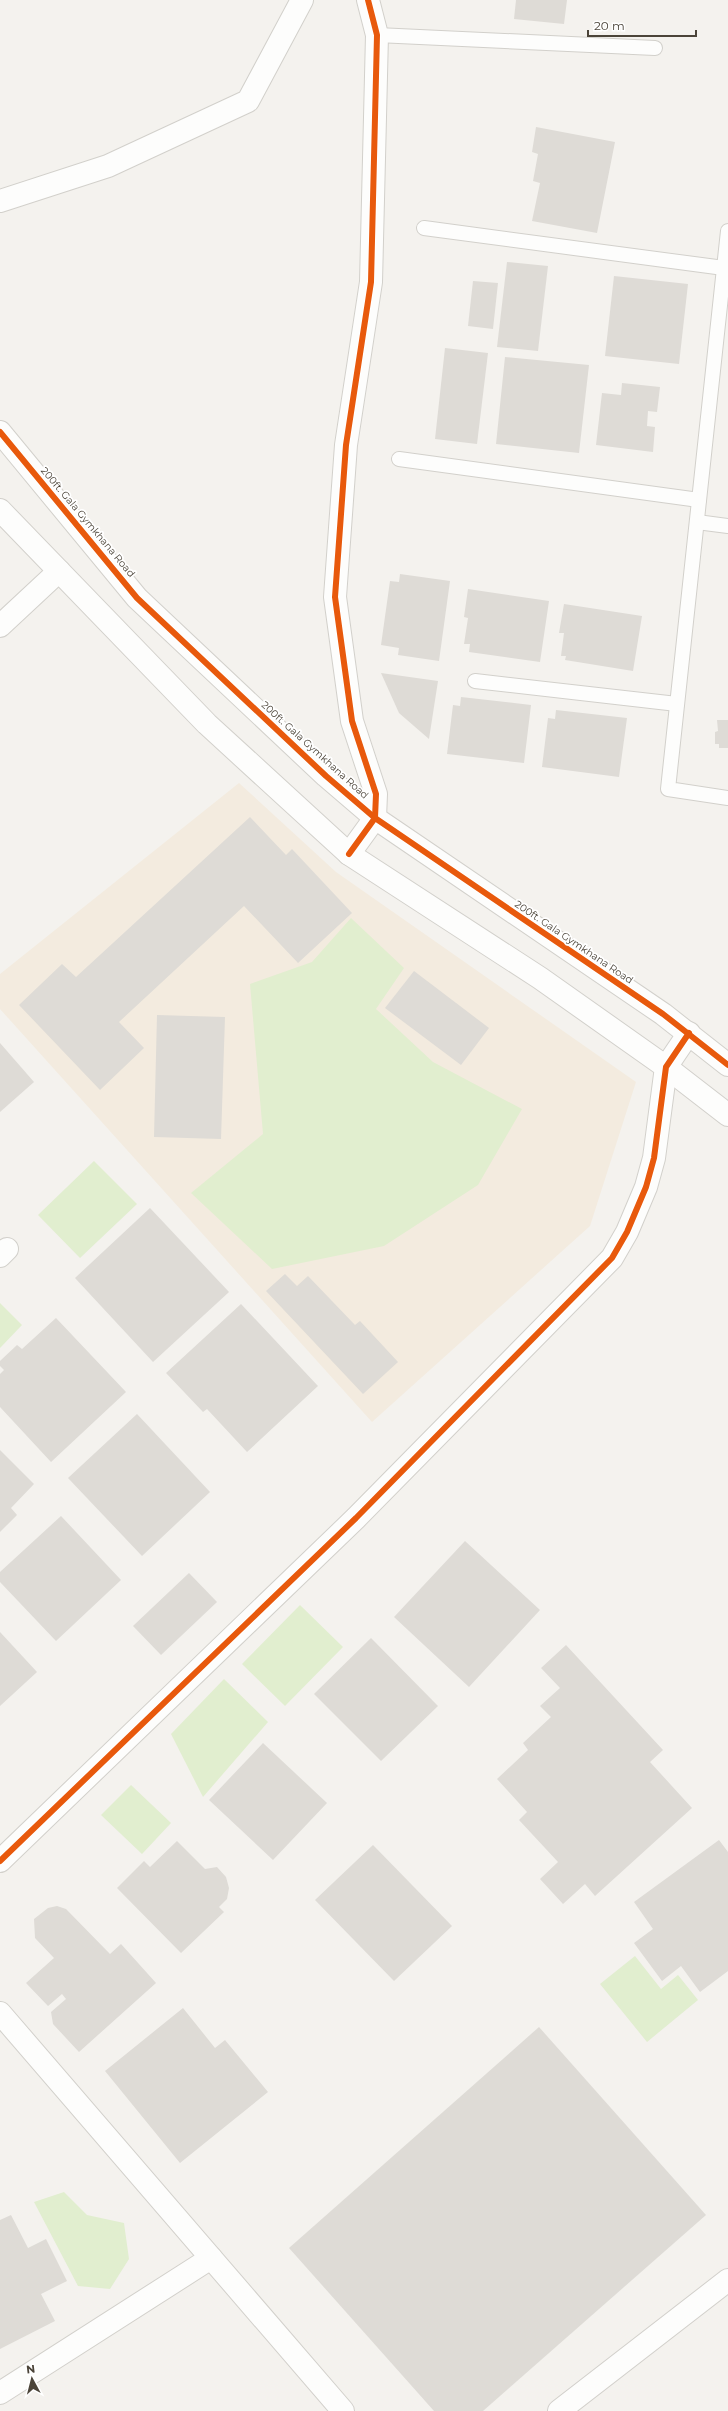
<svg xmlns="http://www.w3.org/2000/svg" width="728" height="2411" viewBox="0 0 728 2411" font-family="Montserrat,sans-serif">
  <rect width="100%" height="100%" fill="#f4f2ee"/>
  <!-- commercial -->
  <path fill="#f3ebdf" d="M239,783L336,872L636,1082L590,1226L372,1422L0,1009V974Z"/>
  <!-- green -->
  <g fill="#e1eecf">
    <path d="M351,918L404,968L376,1009L433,1062L522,1109L478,1185L384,1246L272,1269L191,1193L263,1134L250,984L312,962Z"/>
    <path d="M94,1161L137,1204L80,1258L38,1215Z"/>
    <path d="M0,1303L22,1325L0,1348Z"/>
    <path d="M300,1605L343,1647L285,1706L242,1664Z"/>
    <path d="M224,1679L268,1722L203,1797L171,1734Z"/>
    <path d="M131,1785L171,1823L142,1854L101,1815Z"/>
    <path d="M635,1956L661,1989L678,1975L698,2000L647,2042L600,1984Z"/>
    <path d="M64,2192L87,2215L124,2223L129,2259L110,2289L78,2286L34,2202Z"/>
  </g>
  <!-- building -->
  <g fill="#dedbd6">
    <path d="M516,0H567L564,24L514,19Z"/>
    <path d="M536,127L615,142L597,233L532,221L540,183L533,181L538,154L532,152Z"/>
    <path d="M507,262L548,266L538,351L497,347Z"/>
    <path d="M614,276L688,284L679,364L605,356Z"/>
    <path d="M473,281L498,283L493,329L468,326Z"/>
    <path d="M445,348L488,353L477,444L435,439Z"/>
    <path d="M505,357L589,365L579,453L496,444Z"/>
    <path d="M622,383L660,387L657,412L648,411L647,426L655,427L653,452L596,445L602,393L621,395Z"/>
    <path d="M400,574L450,581L439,661L398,655L399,648L381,645L390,581L399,582Z"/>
    <path d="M468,589L549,601L540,662L469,652L470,644H464L468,618L464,617Z"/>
    <path d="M564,604L642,616L633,671L565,660L566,656H561L564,633H559Z"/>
    <path d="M381,673L438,681L429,739L399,713Z"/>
    <path d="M461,697L531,705L524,763L447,754L453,705L460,706Z"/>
    <path d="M556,710L627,718L619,777L542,767L548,718L555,719Z"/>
    <path d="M717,720H728V748H719V744H715V732L718,731Z"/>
    <path d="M250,817L286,855L292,849L352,913L298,963L244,906L119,1022L144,1048L100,1090L19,1005L62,964L76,977Z"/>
    <path d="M414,971L489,1028L461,1065L385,1008Z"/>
    <path d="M157,1015L225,1017L221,1139L154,1137Z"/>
    <path d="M0,1043L34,1082L0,1112Z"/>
    <path d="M150,1208L229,1292L153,1362L75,1278Z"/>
    <path d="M285,1274L297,1286L308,1276L355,1325L360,1321L398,1362L363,1394L266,1291Z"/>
    <path d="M241,1304L318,1386L247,1452L207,1409L203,1412L166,1373Z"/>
    <path d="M56,1318L126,1392L51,1462L0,1407V1374L4,1370L0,1366V1361L17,1345L22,1349Z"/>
    <path d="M137,1414L210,1492L142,1556L68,1478Z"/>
    <path d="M0,1450L34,1484L11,1508L17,1515L0,1532Z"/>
    <path d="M61,1516L121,1580L56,1641L0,1582V1572Z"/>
    <path d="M465,1541L540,1610L469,1687L394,1617Z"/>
    <path d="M189,1573L217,1602L161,1655L133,1626Z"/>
    <path d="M0,1632L37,1672L0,1706Z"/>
    <path d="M371,1638L438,1706L381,1761L314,1694Z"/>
    <path d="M566,1645L663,1750L650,1762L692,1808L595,1896L585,1884L563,1904L540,1879L558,1862L519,1820L527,1812L497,1779L528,1750L523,1743L551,1717L540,1706L560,1688L541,1668Z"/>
    <path d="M263,1743L327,1803L273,1860L209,1800Z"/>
    <path d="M719,1840L728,1852V1971L700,1992L681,1966L662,1981L634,1943L653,1929L634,1902Z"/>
    <path d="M177,1841L205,1869L217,1867L226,1877L229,1888L227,1899L219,1907L224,1912L181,1953L117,1888L144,1861L150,1867Z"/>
    <path d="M373,1845L452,1926L394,1981L315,1900Z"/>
    <path d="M57,1906L66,1909L110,1954L121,1944L156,1983L79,2052L53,2024L51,2012L66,1999L62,1994L48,2006L26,1983L54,1958L35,1938L34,1919L48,1908Z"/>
    <path d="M183,2008L215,2048L225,2040L268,2092L180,2163L105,2071Z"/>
    <path d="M539,2027L706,2215L483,2411H434L289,2248Z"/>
    <path d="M11,2215L28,2248L46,2239L67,2281L41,2294L55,2321L0,2349V2220Z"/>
  </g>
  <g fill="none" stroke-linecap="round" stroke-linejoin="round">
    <defs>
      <g id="service">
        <path d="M377,35L655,48"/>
        <path d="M424,228L724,268"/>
        <path d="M728,231L668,789L728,798"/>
        <path d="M399,459L699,500"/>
        <path d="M697,522L728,526"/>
        <path d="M475,681L677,704"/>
      </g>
      <g id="minor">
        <path d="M0,201L108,166L248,101L302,0"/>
        <path d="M0,626L59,571"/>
        <path d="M349,854L375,818L376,794L352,721L335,597L346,445L371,282L377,35L368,0"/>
        <path d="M0,1256L7,1249"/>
        <path d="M0,1861L356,1518L612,1258L627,1232L646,1187L654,1158L666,1067L689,1033"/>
        <path d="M0,2013L343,2411"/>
        <path d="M0,2393L211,2258"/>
        <path d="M559,2411L728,2280"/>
      </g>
      <g id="tertiary">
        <path d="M0,432L137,598L326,776L375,818L663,1014L728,1065"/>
        <path d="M0,510L207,724L349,854L540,978L666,1067L728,1115"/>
      </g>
    </defs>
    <!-- service casing -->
    <use href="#service" stroke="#d2d0cb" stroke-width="16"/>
    <!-- minor casing -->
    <use href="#minor" stroke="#d2d0cb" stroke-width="24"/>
    <!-- tertiary casing -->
    <use href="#tertiary" stroke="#d2d0cb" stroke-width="24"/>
    <!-- service -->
    <use href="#service" stroke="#fdfdfc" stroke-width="14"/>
    <!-- minor -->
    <use href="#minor" stroke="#fdfdfc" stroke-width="22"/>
    <!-- tertiary -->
    <use href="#tertiary" stroke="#fdfdfc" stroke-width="22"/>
    <defs>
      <g id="cycleway">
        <path d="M0,432L137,598L326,776L375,818L663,1014L728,1065"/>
        <path d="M349,854L375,818L376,794L352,721L335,597L346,445L371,282L377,35L368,0"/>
        <path d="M0,1861L356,1518L612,1258L627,1232L646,1187L654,1158L666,1067L689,1033"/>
      </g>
    </defs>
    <!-- cycleway casing -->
    <use href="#cycleway" stroke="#fff" stroke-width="8"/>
    <!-- cycleway -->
    <use href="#cycleway" stroke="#e8590c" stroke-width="6"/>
  </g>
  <g text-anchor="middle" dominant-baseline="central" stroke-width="3.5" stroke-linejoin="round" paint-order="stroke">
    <!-- street labels -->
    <g font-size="10" fill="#4b4439" stroke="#fff">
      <text transform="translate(88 522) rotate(50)">200ft. Gala Gymkhana Road</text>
      <text transform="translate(315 750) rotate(42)">200ft. Gala Gymkhana Road</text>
      <text transform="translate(574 942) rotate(34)">200ft. Gala Gymkhana Road</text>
    </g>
  </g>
  <!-- north arrow -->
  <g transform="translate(32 2379) rotate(353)" stroke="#ffffff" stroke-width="3" paint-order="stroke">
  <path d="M0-3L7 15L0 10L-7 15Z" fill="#4b4439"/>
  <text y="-6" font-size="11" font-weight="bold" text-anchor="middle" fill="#4b4439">N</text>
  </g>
  <!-- scale -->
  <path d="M588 30v6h108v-6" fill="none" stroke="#4b4439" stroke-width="2"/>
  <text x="594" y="30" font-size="12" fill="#4b4439" stroke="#ffffff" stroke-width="3" paint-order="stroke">20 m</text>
</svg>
